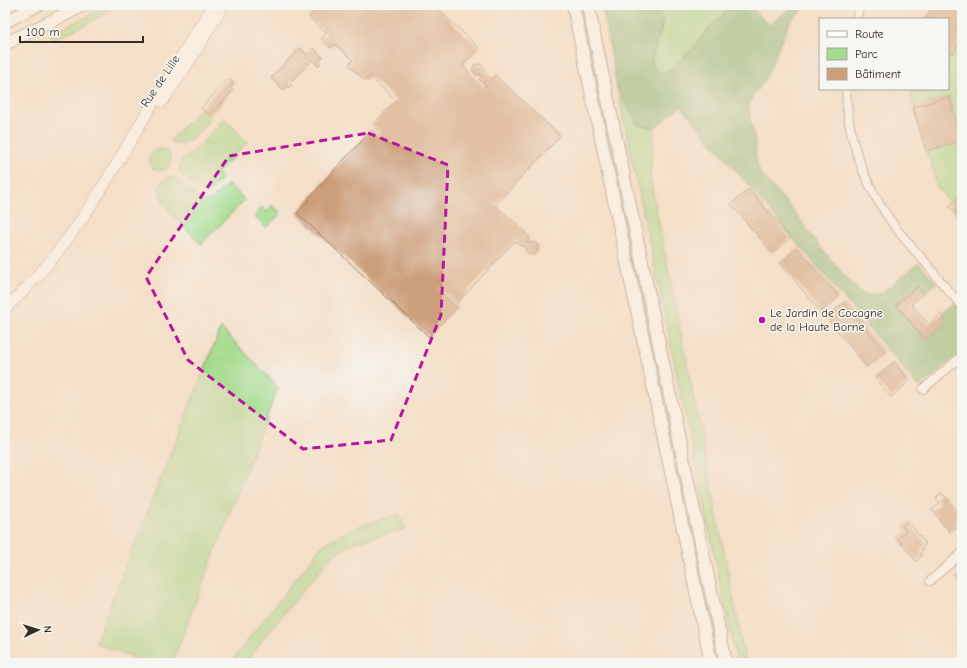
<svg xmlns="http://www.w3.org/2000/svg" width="967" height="668" viewBox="0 0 967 668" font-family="'Comic Neue',sans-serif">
  <rect width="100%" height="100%" fill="#f6f6f2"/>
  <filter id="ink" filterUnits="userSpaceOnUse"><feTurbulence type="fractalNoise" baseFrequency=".025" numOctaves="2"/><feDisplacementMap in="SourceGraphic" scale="8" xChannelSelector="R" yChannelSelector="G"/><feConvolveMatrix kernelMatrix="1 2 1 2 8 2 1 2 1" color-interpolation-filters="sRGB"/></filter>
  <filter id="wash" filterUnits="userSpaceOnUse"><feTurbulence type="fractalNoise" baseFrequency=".012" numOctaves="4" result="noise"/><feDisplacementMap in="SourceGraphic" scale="16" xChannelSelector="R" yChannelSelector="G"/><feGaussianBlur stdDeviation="0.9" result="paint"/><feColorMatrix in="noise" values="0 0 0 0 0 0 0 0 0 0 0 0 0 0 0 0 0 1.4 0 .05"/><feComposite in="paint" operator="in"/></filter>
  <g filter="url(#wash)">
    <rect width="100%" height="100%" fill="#f4dfc7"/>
    <!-- green -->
    <g fill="#a3da8b" stroke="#6f8254">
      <path d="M108,5H120L90,22L53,40L50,34L86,17Z"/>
      <path d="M653,5H730L728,10L709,28L692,49L668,71L661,73L655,70C645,53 665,35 662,21C661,14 656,10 653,5Z"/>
      <path d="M962,36V194L950,204L936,185L935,174L926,151L962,141L949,97L913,107L911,89H948V50Z"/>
      <path d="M617,87L638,125L654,128L650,178L746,663H737Z"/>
      <path d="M201,108L211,118C200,130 190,146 172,143L171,140Z"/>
      <path d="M224,118L248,142L217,173L222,178L208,194L205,195L180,173L179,169L182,160L199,147Z"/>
      <circle cx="160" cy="160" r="11"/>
      <path d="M172,177H174L203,202L211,200L228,184L245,200L201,244C190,232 152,200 161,183C163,180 168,178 172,177Z"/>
      <path d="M272,205L280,212V214L266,228L256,218V215L262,207L267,212Z"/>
      <path d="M221,328L278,387L172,663H149L95,643Z"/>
      <path d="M399,514L405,529L352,543L330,558L263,639L247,663H232L235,657L320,548C343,529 371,523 399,514Z"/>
    </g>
    <!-- forest -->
    <path fill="#82ba77" stroke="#5e724a" d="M602,5H653L661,15L663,21L653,55L652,62L655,70L661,73L668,71L692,49L709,28L728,10L730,5H748L770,25L794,5H808L790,21L767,75L761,86L753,95L749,106L750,118L755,140L756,158L760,173L793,210L810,234L847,279L864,295L881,293L919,263L936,283L924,294L917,286L896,305L925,340L947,322L941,314L955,304L962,313V352L919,387L681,106L654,128L638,125L617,87Z"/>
    <g id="blocks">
      <!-- building -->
      <g fill="#cc9e79">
        <path d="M320,5H434L479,48L463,65L473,78L483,88L486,86L479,79L483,75H476L472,70L474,65L481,64L484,68V72L492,79L495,75L560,136L495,205L525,231L524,232L530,238L527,242L528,243L533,242L537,244L538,247L537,252L533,255L528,254L525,250V244L521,247L515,241L457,303L440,287L438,289L457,307L429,337L297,213L326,179L372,130L377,135L380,131L373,125L396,101L370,76L365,81L349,65L353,60L335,44L331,48L321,39L327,33L309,17Z"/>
        <path d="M932,5H962V36L954,53L948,50V19H925L932,9L930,8Z"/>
        <path d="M300,48L307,55L313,48L323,57L319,61L321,63L318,66L312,60L290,83L292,85L289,88L287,86L284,90L271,78Z"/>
        <path d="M229,78L234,83L230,87L233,90L215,111L214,110L209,116L201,108Z"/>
        <path d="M949,97L962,141L926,151L913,107Z"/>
        <path d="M749,189L790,238L772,253L731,204Z"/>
        <path d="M962,194V221L949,206Z"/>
        <path d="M798,248L839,297L821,312L780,263Z"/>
        <path d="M918,286L924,294L911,304L929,325L941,314L947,322L925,340L896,305Z"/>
        <path d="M844,303L885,352L867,367L826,317Z"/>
        <path d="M894,362L909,381L891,397L875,378Z"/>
        <path d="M942,493L961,515L955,520L957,522L954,524L956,527L950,532L932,510L940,503L936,498Z"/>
        <path d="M908,521L926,544L921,548L923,550L920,553L922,556L916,561L898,539L906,531L902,526Z"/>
        <path d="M962,573V586L955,578Z"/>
      </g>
    </g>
  </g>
  <g filter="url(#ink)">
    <use href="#blocks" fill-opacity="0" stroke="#988472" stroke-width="1"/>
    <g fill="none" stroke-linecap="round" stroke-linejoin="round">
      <defs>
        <g id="minor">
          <path d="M856,19L860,5"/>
          <path d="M846,89C847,136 863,181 890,220C900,235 913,248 925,262C937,277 949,292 962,306"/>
          <path d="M923,389L962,356"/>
          <path d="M930,581L962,553"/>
        </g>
        <g id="major">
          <path d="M162,102L196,51L223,5"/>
          <path d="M5,309C69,250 105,184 148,111C170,75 192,40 213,5"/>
        </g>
        <g id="highway">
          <path d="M573,5L711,663"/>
          <path d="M588,5L726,663"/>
          <path d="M5,22L38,5"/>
          <path d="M5,44L84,5"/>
        </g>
      </defs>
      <!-- minor casing -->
      <use href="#minor" stroke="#988472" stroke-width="10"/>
      <!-- major casing -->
      <use href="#major" stroke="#988472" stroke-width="12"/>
      <!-- highway casing -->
      <use href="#highway" stroke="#988472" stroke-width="14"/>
      <!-- minor -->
      <use href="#minor" stroke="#fff" stroke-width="8"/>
      <!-- major -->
      <use href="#major" stroke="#fff" stroke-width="11"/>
      <!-- highway -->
      <use href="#highway" stroke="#fff" stroke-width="12"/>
    </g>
  </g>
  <!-- marked area -->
  <path d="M0 0H967V668H0ZM368,133L448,165L441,315L391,440L303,449L188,360L146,277L229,156Z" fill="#f4dfc7" fill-opacity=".55" fill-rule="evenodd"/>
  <path fill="none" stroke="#b5179e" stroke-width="3" stroke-dasharray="8 5" stroke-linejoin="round" d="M368,133L448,165L441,315L391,440L303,449L188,360L146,277L229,156Z"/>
  <!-- markers -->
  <circle fill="#b5179e" stroke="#f6f6f2" stroke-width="1.5" cx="762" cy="320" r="4"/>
  <g text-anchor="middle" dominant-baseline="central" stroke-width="3" stroke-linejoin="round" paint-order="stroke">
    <!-- street labels -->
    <g font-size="12" fill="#3b2a1e" stroke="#f6f6f2">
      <text transform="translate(160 81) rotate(-56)">Rue de Lille</text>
    </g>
    <!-- poi labels -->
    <g font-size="12" fill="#3b2a1e" stroke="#f6f6f2" text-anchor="start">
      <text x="770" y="313">Le Jardin de Cocagne<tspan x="770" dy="14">de la Haute Borne</tspan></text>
    </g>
  </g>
  <!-- margin -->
  <rect width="967" height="668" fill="none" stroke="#f6f6f2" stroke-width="20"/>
  <!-- legend -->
  <rect x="819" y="18" width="130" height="72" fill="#f6f6f2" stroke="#aba49d"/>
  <rect x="827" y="31" width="20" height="6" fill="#ffffff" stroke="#aba49d"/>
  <text x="855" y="38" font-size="12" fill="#3b2a1e">Route</text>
  <rect x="827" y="48" width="20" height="12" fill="#a3da8b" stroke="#aba49d"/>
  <text x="855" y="58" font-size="12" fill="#3b2a1e">Parc</text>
  <rect x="827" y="68" width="20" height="12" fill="#cc9e79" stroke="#aba49d"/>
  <text x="855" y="78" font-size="12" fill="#3b2a1e">Bâtiment</text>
  <!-- north arrow -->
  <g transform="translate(38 630) rotate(86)" stroke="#f6f6f2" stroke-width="3" paint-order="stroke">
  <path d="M0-3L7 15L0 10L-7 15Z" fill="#3b2a1e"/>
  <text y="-6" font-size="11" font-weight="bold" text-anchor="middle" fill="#3b2a1e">N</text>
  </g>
  <!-- scale -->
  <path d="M20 36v6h123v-6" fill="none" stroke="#3b2a1e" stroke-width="2"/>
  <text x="26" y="36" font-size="12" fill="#3b2a1e" stroke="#f6f6f2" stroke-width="3" paint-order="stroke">100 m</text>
</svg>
